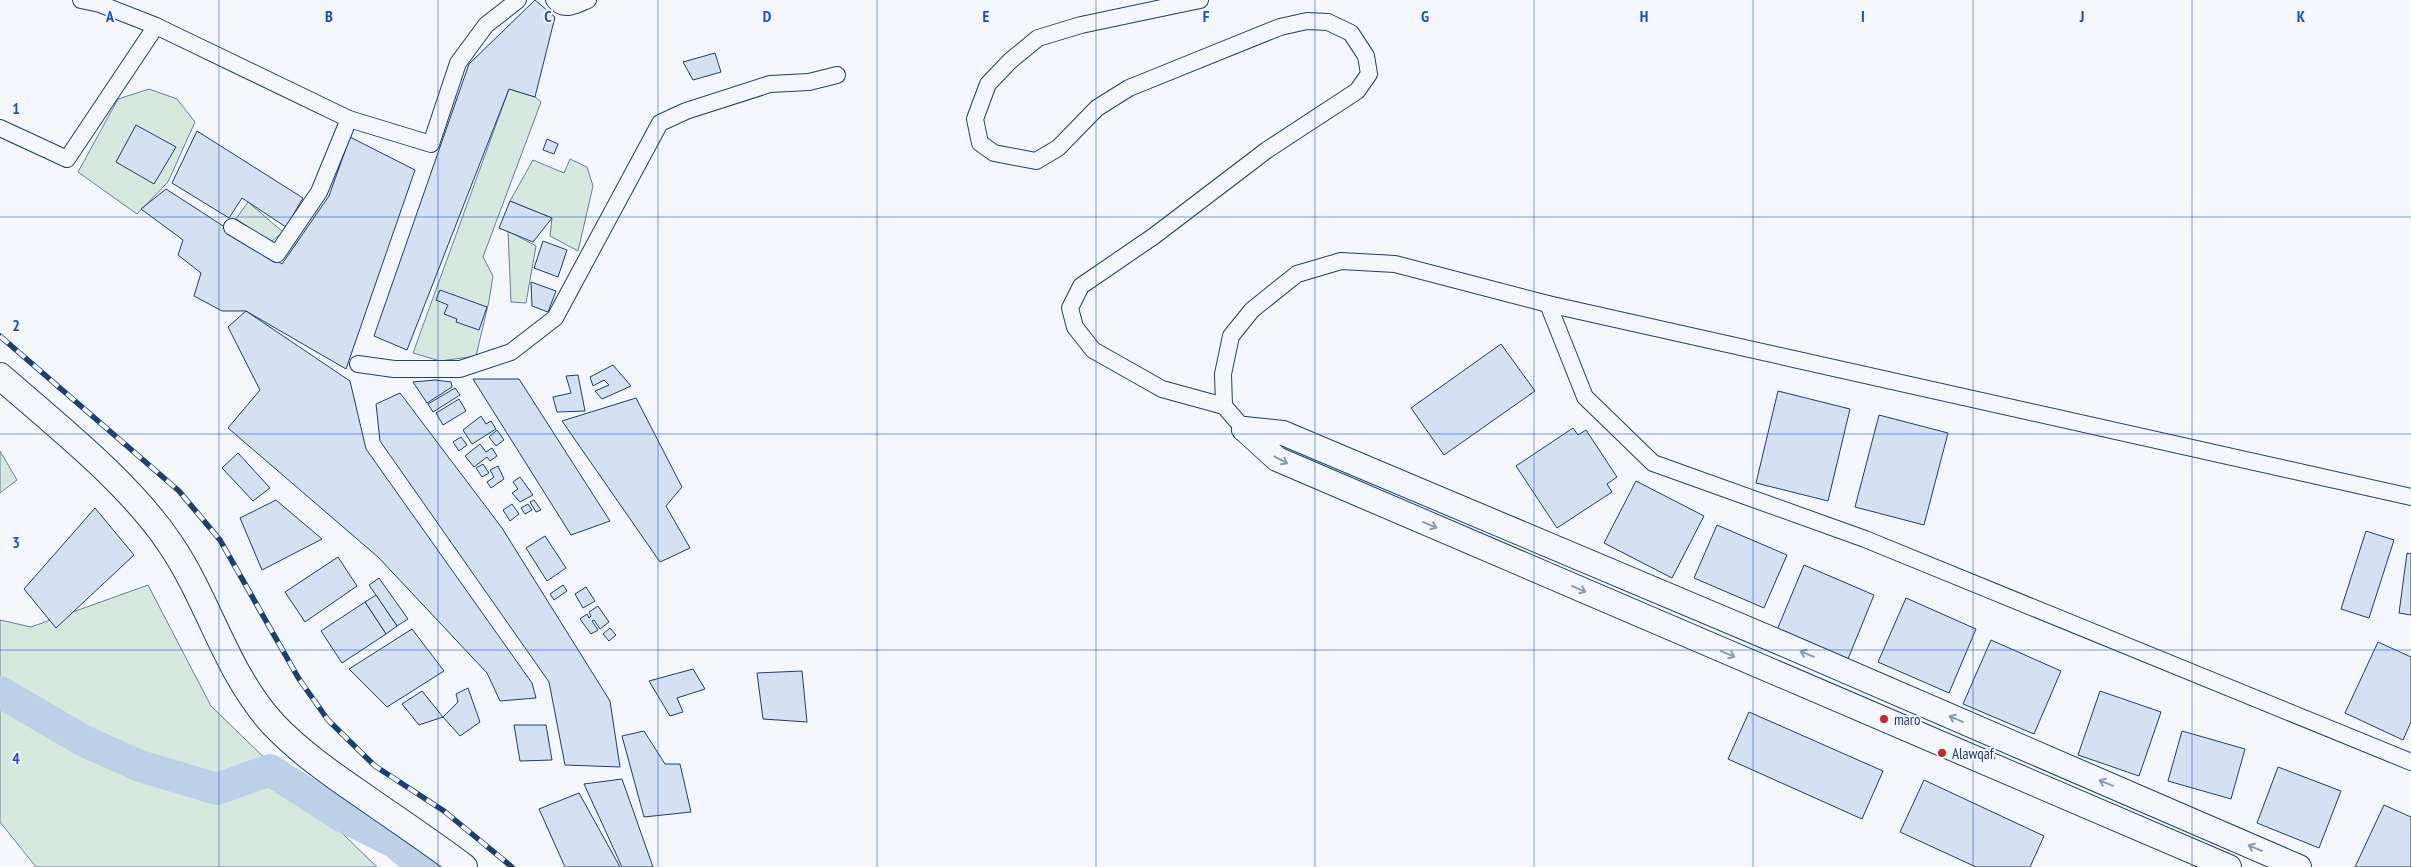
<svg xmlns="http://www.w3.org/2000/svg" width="2411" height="867" viewBox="0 0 2411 867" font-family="'PT Sans Narrow',sans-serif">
  <rect width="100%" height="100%" fill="#f4f7fb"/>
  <!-- green -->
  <g fill="#d7e8df" stroke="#687fa3">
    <path d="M149,89L177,99L195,122L168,182L137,214L78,172L118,99Z"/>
    <path d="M509,89L535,97L541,102L483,257L493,276L489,301L476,356L440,361L413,353Z"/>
    <path d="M570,159L587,167L593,186L578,251L550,236L552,218L510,201L533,160L564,173Z"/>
    <path d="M248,202L283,232L271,242L236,219Z"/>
    <path d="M508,231L536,246L526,303L511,302Z"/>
    <path d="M0,451L17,480L0,493Z"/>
    <path d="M148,585L211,706L377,867H36L0,822V620L31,627Z"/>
  </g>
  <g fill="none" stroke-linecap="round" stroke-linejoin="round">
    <!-- river -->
    <path stroke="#bed0e5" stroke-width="32" d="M0,692L84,741L140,766L217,789L270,770L342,816L396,843L424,867"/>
  </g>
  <!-- building -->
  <g fill="#d5e0f0" stroke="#1d3f73">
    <path d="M535,0L555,17L535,97L509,89L407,350L374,336L469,64Z"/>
    <path d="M715,53L721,72L693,80L683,62Z"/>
    <path d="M136,125L176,147L154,184L116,162Z"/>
    <path d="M197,131L303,198L286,227L242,198L229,218L172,183Z"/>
    <path d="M350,137L415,170L346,369L246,311H222L194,296L201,273L178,255L183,240L141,209L166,189L282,264L329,196Z"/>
    <path d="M547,139L558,144L554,154L543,150Z"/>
    <path d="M510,201L552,218L533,242L499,228Z"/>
    <path d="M543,241L567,250L558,277L534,268Z"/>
    <path d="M531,282L556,291L548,312L532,306Z"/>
    <path d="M440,290L487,307L479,330L456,322L457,319L444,314L448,305L436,300Z"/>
    <path d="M246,311L350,381L366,449L532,683L536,698L500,701L487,673L378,557L228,428L260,390L228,327Z"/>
    <path d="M1501,344L1535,391L1444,455L1411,408Z"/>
    <path d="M613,365L631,386L602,399L595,391L609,385L604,380L593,386L590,377Z"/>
    <path d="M578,375L585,411L557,412L553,397L571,393L566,376Z"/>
    <path d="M473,379H519L610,521L571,535Z"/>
    <path d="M435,380L451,382L452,387L427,403L413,382Z"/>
    <path d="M455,388L460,395L433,412L428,404Z"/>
    <path d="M1778,391L1850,409L1828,501L1756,483Z"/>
    <path d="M400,393L502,528L610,701L620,767L565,765L549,682L380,441L376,404Z"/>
    <path d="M636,398L682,487L666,506L690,548L660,562L562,421Z"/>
    <path d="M459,399L466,411L443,425L436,413Z"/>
    <path d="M1879,415L1948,433L1924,525L1855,507Z"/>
    <path d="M481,416L486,424L491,421L496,429L472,444L463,430Z"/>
    <path d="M1573,428L1578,435L1586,430L1617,477L1607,484L1612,492L1557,528L1516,466Z"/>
    <path d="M497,430L504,440L496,446L489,437Z"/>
    <path d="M461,437L467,445L459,451L453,442Z"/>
    <path d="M480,444L486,452L492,448L497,456L490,461L487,457L474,467L465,456Z"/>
    <path d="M238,453L270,488L253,501L222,468Z"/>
    <path d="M483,464L489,473L482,477L476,468Z"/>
    <path d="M498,466L504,479L491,488L487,482L494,477L490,470Z"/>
    <path d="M520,477L533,495L520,502L512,493L518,489L513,482Z"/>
    <path d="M1636,481L1704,516L1672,578L1604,543Z"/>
    <path d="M276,500L322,539L262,570L240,518Z"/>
    <path d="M534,500L541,510L536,512L530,502Z"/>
    <path d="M512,504L519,514L510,521L503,510Z"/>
    <path d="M528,504L532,510L525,514L521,508Z"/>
    <path d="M95,508L134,555L56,628L24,589Z"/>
    <path d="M1717,525L1787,555L1764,608L1694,578Z"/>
    <path d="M2366,531L2394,540L2369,618L2341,609Z"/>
    <path d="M545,536L566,568L547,581L526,548Z"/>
    <path d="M2407,553L2411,554V615L2399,613Z"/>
    <path d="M338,557L357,586L305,622L285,592Z"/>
    <path d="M1804,565L1874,595L1848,659L1777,630Z"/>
    <path d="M379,578L408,619L397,626L369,585Z"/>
    <path d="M563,585L567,591L554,600L550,594Z"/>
    <path d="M586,587L595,601L583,608L575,594Z"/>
    <path d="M376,595L397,626L386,634L365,602Z"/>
    <path d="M1906,598L1976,629L1949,693L1878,662Z"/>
    <path d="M365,602L386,634L342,663L321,631Z"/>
    <path d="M598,606L609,622L600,629L594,620L592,621L598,630L591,634L580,619L587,614L589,618L591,616L589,612Z"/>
    <path d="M610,628L616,635L609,641L603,634Z"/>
    <path d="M412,629L444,671L387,707L349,669Z"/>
    <path d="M1991,640L2061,671L2034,734L1963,704Z"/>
    <path d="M2378,642L2411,657V722L2403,740L2345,713Z"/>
    <path d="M693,669L705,689L677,698L683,712L670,716L649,681Z"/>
    <path d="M802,671L807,722L763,719L757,673Z"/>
    <path d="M468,688L480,722L460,736L443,717L458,702L456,694Z"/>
    <path d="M422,691L443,717L419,725L402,704Z"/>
    <path d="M2100,691L2161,712L2139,776L2078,755Z"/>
    <path d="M1749,712L1883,771L1862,819L1728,759Z"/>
    <path d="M514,725H546L552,760L520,761Z"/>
    <path d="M644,731L665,764H680L691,812L644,817L622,736Z"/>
    <path d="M2182,731L2245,749L2231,799L2168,781Z"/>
    <path d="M2278,767L2341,791L2319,848L2257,823Z"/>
    <path d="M622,779L653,867H622L584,784Z"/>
    <path d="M1924,780L2044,836L2030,867H1976L1900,832Z"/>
    <path d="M579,793L620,867H565L539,809Z"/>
    <path d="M2384,805L2411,817V867H2355Z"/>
  </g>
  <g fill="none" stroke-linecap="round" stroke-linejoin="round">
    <defs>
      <g id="street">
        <path d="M81,0L100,4L156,26L349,119L431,144L458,63L486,25L518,0"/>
        <path d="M554,0C564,13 576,5 588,0"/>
        <path d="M1200,0L1081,25L1038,38L1010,61L988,84L975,119L980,143L994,153L1036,161L1058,148L1097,108L1129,88L1280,27L1307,21L1328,22L1351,33L1366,56L1369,74L1357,91L1267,150L1154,236L1081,286L1070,308L1075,327L1093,350L1162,389L1224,406L1244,429"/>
        <path d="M0,128L67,159L156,26"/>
        <path d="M232,227L277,254L319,192L349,119"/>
        <path d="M1548,304L1585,397L1653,463L1865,539L2411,762"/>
        <path d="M358,364L394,369H460L511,352L555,318L660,123L686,111L770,84L809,82L837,75"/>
        <path d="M1224,406L1223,374L1231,336L1252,310L1297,274L1341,261L1395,264L1548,304L2411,497"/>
      </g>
      <g id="secondary">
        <path d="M1244,429L1283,433L1781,643L2299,867"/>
        <path d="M1244,429L1277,459L2229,867"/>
      </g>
      <path id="primary" d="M0,376C56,425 130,483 171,545C210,603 226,673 274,725C300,752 331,774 362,795C396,819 431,842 464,867"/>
    </defs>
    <!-- street casing -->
    <use href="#street" stroke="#1d3f73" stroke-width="18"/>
    <!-- secondary casing -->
    <use href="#secondary" stroke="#1d3f73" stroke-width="26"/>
    <!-- primary casing -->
    <use href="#primary" stroke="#1d3f73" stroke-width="28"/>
    <!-- street -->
    <use href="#street" stroke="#f4f7fb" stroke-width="16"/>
    <!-- secondary -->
    <use href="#secondary" stroke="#f4f7fb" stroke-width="24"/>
    <!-- primary -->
    <use href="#primary" stroke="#f4f7fb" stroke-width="26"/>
    <defs>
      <path id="rail" d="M0,336L179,491L220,540L299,679L328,720L375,766L444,811L512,867"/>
    </defs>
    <!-- rail casing -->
    <use href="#rail" stroke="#1d3f73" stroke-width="5.5"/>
    <!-- rail -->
    <use href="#rail" stroke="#f4f7fb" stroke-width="4" stroke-dasharray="11" stroke-linecap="butt"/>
  </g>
  <!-- one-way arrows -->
  <defs><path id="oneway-shaft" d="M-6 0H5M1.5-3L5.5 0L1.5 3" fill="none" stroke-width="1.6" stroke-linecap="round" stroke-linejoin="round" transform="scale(1.25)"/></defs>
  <g stroke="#889bb7">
    <use href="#oneway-shaft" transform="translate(1281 460) rotate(28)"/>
    <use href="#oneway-shaft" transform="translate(1430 525) rotate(23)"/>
    <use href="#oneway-shaft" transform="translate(1579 589) rotate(23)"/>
    <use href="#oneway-shaft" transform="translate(1728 654) rotate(23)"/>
    <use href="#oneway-shaft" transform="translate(1807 654) rotate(-157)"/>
    <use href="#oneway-shaft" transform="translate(1956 719) rotate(-157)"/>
    <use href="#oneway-shaft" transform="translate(2106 783) rotate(-157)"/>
    <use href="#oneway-shaft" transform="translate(2255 848) rotate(-157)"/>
  </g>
  <!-- grid -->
  <path fill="none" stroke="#1d4ed8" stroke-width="1" stroke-opacity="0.55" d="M219,0V867M438,0V867M658,0V867M877,0V867M1096,0V867M1315,0V867M1534,0V867M1753,0V867M1973,0V867M2192,0V867M0,217H2411M0,434H2411M0,650H2411"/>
  <!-- markers -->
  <g fill="#c62828" stroke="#f4f7fb" stroke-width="2">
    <circle cx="1884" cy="719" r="5"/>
    <circle cx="1942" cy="753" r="5"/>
  </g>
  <g text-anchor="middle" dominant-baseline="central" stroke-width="4" stroke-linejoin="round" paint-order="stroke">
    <!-- poi labels -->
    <g font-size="15" fill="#1d3f73" stroke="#f4f7fb" text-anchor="start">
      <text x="1894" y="719">maro</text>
      <text x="1952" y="753">Alawqaf.</text>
    </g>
  </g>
  <g font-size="16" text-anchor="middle" font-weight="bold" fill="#1d4ed8" stroke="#f4f7fb" stroke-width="4" stroke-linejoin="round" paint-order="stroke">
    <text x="110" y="22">A</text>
    <text x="329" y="22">B</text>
    <text x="548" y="22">C</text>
    <text x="767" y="22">D</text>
    <text x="986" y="22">E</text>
    <text x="1206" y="22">F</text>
    <text x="1425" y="22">G</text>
    <text x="1644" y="22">H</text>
    <text x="1863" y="22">I</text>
    <text x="2082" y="22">J</text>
    <text x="2301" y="22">K</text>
    <text x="16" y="114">1</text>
    <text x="16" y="331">2</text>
    <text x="16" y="548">3</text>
    <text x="16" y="764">4</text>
  </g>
</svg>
